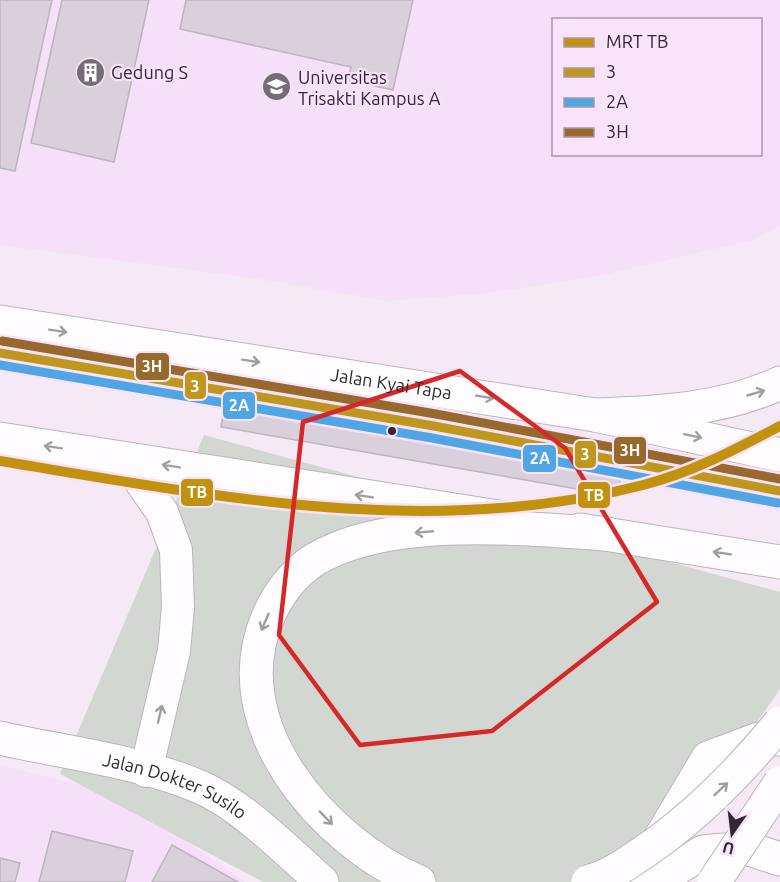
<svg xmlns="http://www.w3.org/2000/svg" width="780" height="882" viewBox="0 0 780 882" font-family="Ubuntu,sans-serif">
  <rect width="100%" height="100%" fill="#f5e9f5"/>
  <!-- built -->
  <g fill="#f6dff8" fill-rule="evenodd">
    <path d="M0,0H780V226L752,240L598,276L488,293L389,301L259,279L0,245ZM554,20H760V154H554Z"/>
    <path d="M0,765L120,795L245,882H0Z"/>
  </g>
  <!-- green -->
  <path fill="#d2d8d1" d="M204,435L780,592V689L646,882H263L60,774Z"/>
  <!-- building -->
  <g fill="#dad0dc" stroke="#bdb4bf" stroke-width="1.5">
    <path d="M0,0H52L15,171L0,168Z"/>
    <path d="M62,0H149L114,162L31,143Z"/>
    <path d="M186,0H413L393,90L348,80L351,67L180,29Z"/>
    <path d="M226,400L622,469L617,496L221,427Z"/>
    <path d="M52,831L133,851L125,882H39Z"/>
    <path d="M172,845L238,882H152Z"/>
    <path d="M0,858L20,863L15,882H0Z"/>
  </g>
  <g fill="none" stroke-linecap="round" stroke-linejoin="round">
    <defs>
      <path id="street" d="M125,459L162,512L176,550L178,607L174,651L146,771"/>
      <g id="secondary">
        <path id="s1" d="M0,738C62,752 143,762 200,787C242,805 288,852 322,882"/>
      </g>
      <g id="primary">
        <path id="s2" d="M0,322L595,415L780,455"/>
        <path d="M0,439L505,518"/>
        <path d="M580,530L780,562"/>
      </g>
      <g id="highway">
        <path d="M595,415C657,413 722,410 780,383"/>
        <path d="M419,882C324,842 221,725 268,617C279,591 299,566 325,554C402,516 524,529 608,534"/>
        <path d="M634,882L708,758L759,739H780"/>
        <path d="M655,882L703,852L746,848L780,859"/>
      </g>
    </defs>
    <!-- street casing -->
    <use href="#street" stroke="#bdb3be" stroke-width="34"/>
    <!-- secondary casing -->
    <use href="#secondary" stroke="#bdb3be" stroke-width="35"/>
    <!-- primary casing -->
    <use href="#primary" stroke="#bdb3be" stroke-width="35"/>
    <!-- highway casing -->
    <use href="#highway" stroke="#bdb3be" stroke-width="35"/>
    <!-- street -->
    <use href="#street" stroke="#fefcfe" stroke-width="32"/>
    <!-- secondary -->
    <use href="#secondary" stroke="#fefcfe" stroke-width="33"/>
    <!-- primary -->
    <use href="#primary" stroke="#fefcfe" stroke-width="33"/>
    <!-- highway -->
    <use href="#highway" stroke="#fefcfe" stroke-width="33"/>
    <defs>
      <g id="highway-bridge">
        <path d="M588,882C610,876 626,864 644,852C697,816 739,772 780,723"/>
        <path d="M714,882L780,783"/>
      </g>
    </defs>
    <!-- highway-bridge casing -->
    <use href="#highway-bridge" stroke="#bdb3be" stroke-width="35" stroke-linecap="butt"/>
    <!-- highway-bridge -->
    <use href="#highway-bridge" stroke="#fefcfe" stroke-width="33"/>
    <defs>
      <path id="bus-1" d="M0,353L434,426L780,491"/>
      <path id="bus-2" d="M0,365L432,438L778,503"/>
      <path id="bus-3" d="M2,341L436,414L780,479"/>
    </defs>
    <!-- bus-1 casing -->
    <use href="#bus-1" stroke="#f9e3fb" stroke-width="14"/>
    <!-- bus-2 casing -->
    <use href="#bus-2" stroke="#f9e3fb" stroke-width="14"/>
    <!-- bus-3 casing -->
    <use href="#bus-3" stroke="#f9e3fb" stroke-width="14"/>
    <!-- bus-1 -->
    <use href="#bus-1" stroke="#bf971e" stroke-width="9"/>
    <!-- bus-2 -->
    <use href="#bus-2" stroke="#50a6e4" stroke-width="9"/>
    <!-- bus-3 -->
    <use href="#bus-3" stroke="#97692d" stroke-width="9"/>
    <defs>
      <path id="metro-1" d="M0,461C213,496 430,540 643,485C691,473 736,449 780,426"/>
    </defs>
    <!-- metro-1 casing -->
    <use href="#metro-1" stroke="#f9e3fb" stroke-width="15"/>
    <!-- metro-1 -->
    <use href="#metro-1" stroke="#c2920f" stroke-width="10"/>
  </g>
  <!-- one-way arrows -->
  <defs><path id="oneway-shaft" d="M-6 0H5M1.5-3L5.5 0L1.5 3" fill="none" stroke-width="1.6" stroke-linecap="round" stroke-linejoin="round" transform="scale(1.5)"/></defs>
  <g stroke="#a29da3">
    <use href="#oneway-shaft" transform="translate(58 331) rotate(9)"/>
    <use href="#oneway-shaft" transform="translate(251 361) rotate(9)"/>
    <use href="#oneway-shaft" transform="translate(756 393) rotate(-16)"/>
    <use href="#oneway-shaft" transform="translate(485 397) rotate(9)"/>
    <use href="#oneway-shaft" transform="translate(693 436) rotate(12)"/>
    <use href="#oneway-shaft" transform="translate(53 447) rotate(-171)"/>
    <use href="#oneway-shaft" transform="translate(171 466) rotate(-171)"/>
    <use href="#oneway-shaft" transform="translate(364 496) rotate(-171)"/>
    <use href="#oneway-shaft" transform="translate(424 532) rotate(175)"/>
    <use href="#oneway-shaft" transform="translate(722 553) rotate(-171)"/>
    <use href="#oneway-shaft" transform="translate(265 622) rotate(113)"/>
    <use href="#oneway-shaft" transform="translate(160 714) rotate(-77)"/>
    <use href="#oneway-shaft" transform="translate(721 789) rotate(-43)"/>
    <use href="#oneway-shaft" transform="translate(326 818) rotate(46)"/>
  </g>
  <!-- marked area -->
  <path fill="none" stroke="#d62828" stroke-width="4.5" stroke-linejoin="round" d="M460,371L565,448L657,602L492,731L360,745L279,635L303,422Z"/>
  <!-- icons -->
  <defs>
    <symbol id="building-disc" viewBox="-11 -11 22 22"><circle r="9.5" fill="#766c77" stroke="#f9e3fb"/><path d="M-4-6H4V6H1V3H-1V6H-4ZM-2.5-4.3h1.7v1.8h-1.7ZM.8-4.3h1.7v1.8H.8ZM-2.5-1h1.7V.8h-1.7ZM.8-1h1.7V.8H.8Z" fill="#fff"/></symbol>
    <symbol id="university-disc" viewBox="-11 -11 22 22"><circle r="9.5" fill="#766c77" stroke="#f9e3fb"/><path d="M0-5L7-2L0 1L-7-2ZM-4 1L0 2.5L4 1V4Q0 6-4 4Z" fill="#fff"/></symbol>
  </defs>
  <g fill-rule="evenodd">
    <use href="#building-disc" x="74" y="56" width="33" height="33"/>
    <use href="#university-disc" x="260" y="70" width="33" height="33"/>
  </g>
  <!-- markers -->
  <circle fill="#322833" stroke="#f9e3fb" stroke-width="2" cx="392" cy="431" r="5"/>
  <g text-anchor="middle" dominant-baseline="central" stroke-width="4.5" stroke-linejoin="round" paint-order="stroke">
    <!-- poi labels -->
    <g font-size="18" fill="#322833" stroke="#f9e3fb" text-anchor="start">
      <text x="111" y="72">Gedung S</text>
      <text x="298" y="77">Universitas<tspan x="298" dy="21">Trisakti Kampus A</tspan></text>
    </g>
    <!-- street labels -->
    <g font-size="18" fill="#322833" stroke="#f9e3fb">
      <text stroke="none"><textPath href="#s2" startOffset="396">Jalan Kyai Tapa</textPath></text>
      <text stroke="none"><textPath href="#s1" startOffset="182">Jalan Dokter Susilo</textPath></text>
    </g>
  </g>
  <g stroke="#f9e3fb" stroke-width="2">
    <rect x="135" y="352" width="35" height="29" rx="6" fill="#97692d"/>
    <rect x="184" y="371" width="23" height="29" rx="6" fill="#bf971e"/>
    <rect x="222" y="391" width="34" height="29" rx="6" fill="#50a6e4"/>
    <rect x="613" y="436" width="34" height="29" rx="6" fill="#97692d"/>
    <rect x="574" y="440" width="23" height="29" rx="6" fill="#bf971e"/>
    <rect x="522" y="444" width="35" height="29" rx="6" fill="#50a6e4"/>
    <rect x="180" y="478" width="34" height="29" rx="6" fill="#c2920f"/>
    <rect x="577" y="481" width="34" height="28" rx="6" fill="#c2920f"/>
  </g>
  <g font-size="16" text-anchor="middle" font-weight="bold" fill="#fff">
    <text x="152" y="372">3H</text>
    <text x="195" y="392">3</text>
    <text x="239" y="411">2A</text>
    <text x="630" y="456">3H</text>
    <text x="585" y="460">3</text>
    <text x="540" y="464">2A</text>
    <text x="197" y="498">TB</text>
    <text x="594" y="501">TB</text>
  </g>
  <!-- legend -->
  <rect x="552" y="18" width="210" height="138" fill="#f9e3fb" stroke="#a998ab" stroke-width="1.5"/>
  <rect x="564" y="38" width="30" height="9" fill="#c2920f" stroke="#a998ab" stroke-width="1.5"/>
  <text x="606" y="48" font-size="18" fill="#322833">MRT TB</text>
  <rect x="564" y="68" width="30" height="9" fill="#bf971e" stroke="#a998ab" stroke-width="1.5"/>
  <text x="606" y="78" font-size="18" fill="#322833">3</text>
  <rect x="564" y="98" width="30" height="9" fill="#50a6e4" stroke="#a998ab" stroke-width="1.5"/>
  <text x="606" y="108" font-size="18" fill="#322833">2A</text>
  <rect x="564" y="128" width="30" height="9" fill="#97692d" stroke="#a998ab" stroke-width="1.5"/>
  <text x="606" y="138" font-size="18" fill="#322833">3H</text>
  <!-- north arrow -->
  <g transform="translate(732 834) rotate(194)" stroke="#f9e3fb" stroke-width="4.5" paint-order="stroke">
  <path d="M0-4.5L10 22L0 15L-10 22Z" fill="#322833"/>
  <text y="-9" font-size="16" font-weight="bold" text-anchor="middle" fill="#322833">U</text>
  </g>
</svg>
